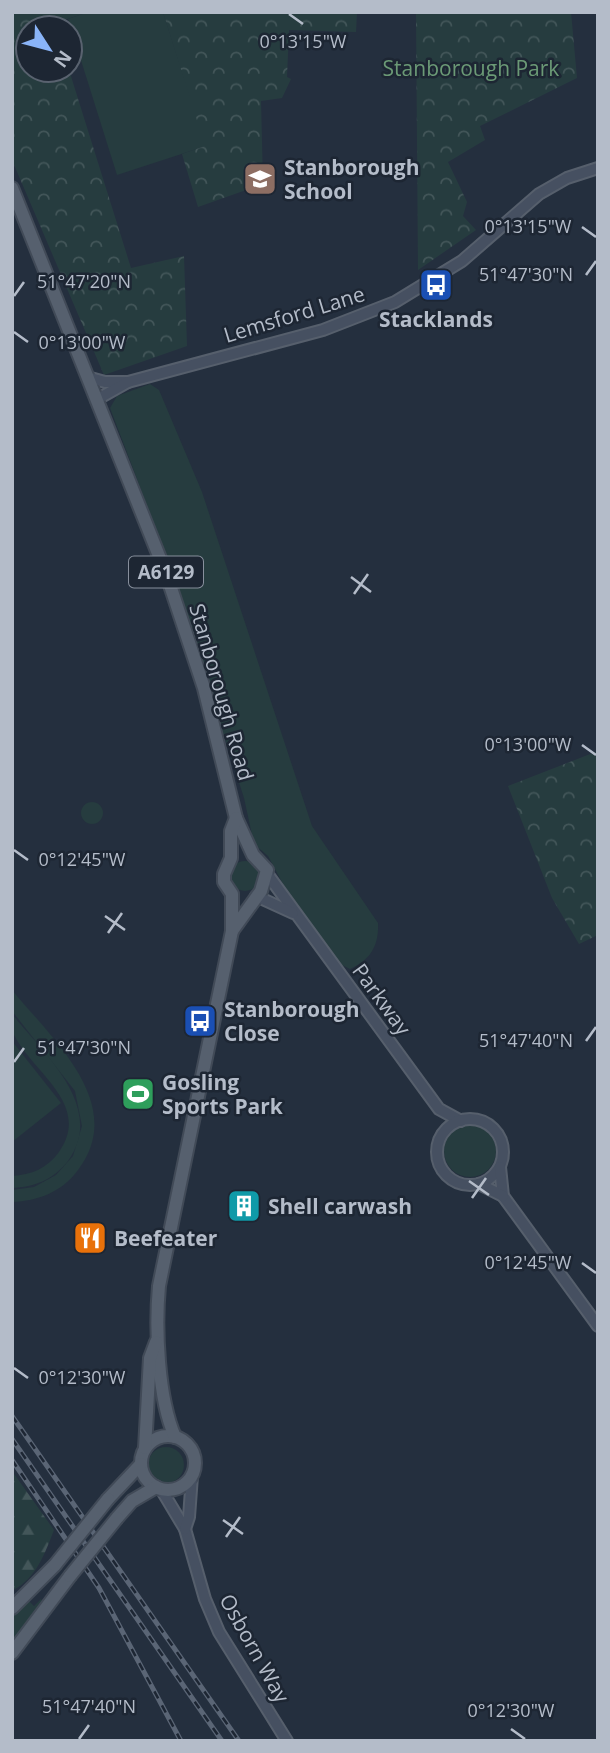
<svg xmlns="http://www.w3.org/2000/svg" width="610" height="1753" viewBox="0 0 610 1753" font-family="'Open Sans',sans-serif">
  <defs>
    <pattern id="forest-firs" width="22" height="20" patternUnits="userSpaceOnUse" patternTransform="scale(1.75)"><rect width="22" height="20" fill="#263c3f"/><path d="M5 1l3.5 6h-7zM16 11l3.5 6h-7z" fill="#435659"/></pattern>
    <pattern id="park-crowns" width="20" height="18" patternUnits="userSpaceOnUse" patternTransform="scale(1.75)"><rect width="20" height="18" fill="#263c3f"/><path d="M2 6a3 3 0 1 1 6 0M12 15a3 3 0 1 1 6 0" fill="none" stroke="#435659"/></pattern>
  </defs>
  <rect width="100%" height="100%" fill="#242f3e"/>
  <!-- grass -->
  <g fill="#263c3f">
    <path d="M88,12H163L206,146L117,175L68,19Z"/>
    <path d="M150,384L159,390L202,492L312,826L378,923C379,945 371,960 350,969L338,963L291,899L268,856L254,844L244,798L164,550L110,408L117,396Z"/>
    <circle cx="92" cy="813" r="11"/>
    <circle cx="245" cy="876" r="15"/>
    <path d="M12,990C52,1039 128,1104 78,1170C62,1192 38,1201 12,1202V1190L34,1187L56,1175L73,1156L82,1126L75,1091L12,1011Z"/>
    <path d="M12,1014C43,1053 107,1107 68,1161C54,1179 35,1187 12,1188V1176C31,1175 48,1168 59,1152C92,1104 33,1073 14,1035C11,1030 12,1020 12,1014Z"/>
    <path d="M12,1041L61,1103L12,1142Z"/>
    <circle cx="470" cy="1151" r="26"/>
    <circle cx="166" cy="1465" r="18"/>
    <path d="M41,1599L42,1601L12,1641V1614L28,1600L34,1606Z"/>
  </g>
  <!-- forest -->
  <path fill="url(#forest-firs)" d="M12,1471L54,1530C45,1553 36,1579 13,1590Z"/>
  <!-- park -->
  <g fill="url(#park-crowns)">
    <path d="M12,12H88L55,23L56,28H28V70H69L131,268L184,256L187,346L104,375L12,160Z"/>
    <path d="M163,12H357L356,32L289,30L287,77L291,79L282,98L261,101L263,184L198,207L182,154L205,146Z"/>
    <path d="M416,12H571L577,78L480,126L485,140L448,162L467,202L463,216L476,230L418,270Z"/>
    <path d="M598,751V935L579,944L552,898L508,786Z"/>
  </g>
  <g fill="none" stroke-linecap="round" stroke-linejoin="round">
    <defs>
      <g id="secondary">
        <path d="M87,377L105,382H128"/>
        <path d="M96,400L128,382L323,330L395,302L462,261L539,194L567,178L598,168"/>
        <path d="M268,875L439,1109L461,1121"/>
        <path d="M256,896L293,913"/>
        <circle cx="470" cy="1152" r="33"/>
        <path d="M500,1167L503,1196L598,1326"/>
        <path d="M479,1184L503,1196"/>
        <path d="M161,1489L185,1529L205,1599L219,1632L287,1741"/>
        <path d="M185,1529L189,1517L192,1476"/>
      </g>
      <g id="primary">
        <path d="M12,188L167,576L204,688L236,818L253,855L267,870L261,891L232,931"/>
        <circle cx="168" cy="1463" r="27"/>
        <path d="M175,1437C158,1398 155,1329 159,1286L232,931V894L224,882V874L231,858V831L236,818"/>
        <path d="M145,1448L150,1358L156,1342"/>
        <path d="M108,1499L141,1464"/>
        <path d="M117,1518L132,1501L156,1487"/>
        <path d="M12,1608L55,1565"/>
        <path d="M12,1653L70,1576"/>
      </g>
    </defs>
    <!-- secondary casing -->
    <use href="#secondary" stroke="#565f6c" stroke-width="14"/>
    <!-- primary casing -->
    <use href="#primary" stroke="#414a57" stroke-width="16"/>
    <!-- secondary -->
    <use href="#secondary" stroke="#465061" stroke-width="10"/>
    <!-- primary -->
    <use href="#primary" stroke="#56606e" stroke-width="12"/>
    <defs>
      <g id="rail">
        <path d="M12,1416L239,1741"/>
        <path d="M12,1439L222,1741"/>
        <path d="M12,1460L99,1588L181,1741"/>
      </g>
    </defs>
    <!-- rail casing -->
    <use href="#rail" stroke="#5a6575" stroke-width="5"/>
    <!-- rail -->
    <use href="#rail" stroke="#1d2633" stroke-width="2.5" stroke-dasharray="8" stroke-linecap="butt"/>
    <defs>
      <g id="primary-bridge">
        <path d="M55,1565L108,1499"/>
        <path d="M70,1576L117,1518"/>
      </g>
    </defs>
    <!-- primary-bridge casing -->
    <use href="#primary-bridge" stroke="#414a57" stroke-width="16" stroke-linecap="butt"/>
    <!-- primary-bridge -->
    <use href="#primary-bridge" stroke="#56606e" stroke-width="12"/>
  </g>
  <!-- ticks -->
  <path fill="none" stroke="#b4bcc9" stroke-width="2.5" d="M289,14L303,24M582,227L596,237M586,275L596,261M14,296L24,282M14,332L28,342M351,577L371,592M354,594L368,574M582,745L596,755M14,850L28,860M105,916L125,930M108,933L122,913M586,1041L596,1027M14,1062L24,1048M469,1181L489,1195M472,1198L486,1178M582,1263L596,1273M14,1368L28,1378M223,1520L243,1534M226,1537L240,1517M511,1729L525,1739M79,1739L89,1725"/>
  <!-- icons -->
  <defs>
    <symbol id="school-square" viewBox="-11 -11 22 22"><rect x="-9" y="-9" width="18" height="18" rx="4" fill="#8d6e63" stroke="#1d2633"/><path d="M0-5L7-2L0 1L-7-2ZM-4 1L0 2.5L4 1V4Q0 6-4 4Z" fill="#fff"/></symbol>
    <symbol id="bus-square" viewBox="-11 -11 22 22"><rect x="-9" y="-9" width="18" height="18" rx="4" fill="#1a4fb4" stroke="#1d2633"/><path d="M-5-6H5V4H4V6H2V4H-2V6H-4V4H-5ZM-3.5-4V0h7V-4ZM-3.5 1.2v1.5H-2V1.2ZM2 1.2v1.5H3.5V1.2Z" fill="#fff"/></symbol>
    <symbol id="stadium-square" viewBox="-11 -11 22 22"><rect x="-9" y="-9" width="18" height="18" rx="4" fill="#2e9e5b" stroke="#1d2633"/><path d="M0-5a6.5 5 0 1 0 0 10a6.5 5 0 1 0 0-10ZM-3.5-1.8h7v3.6h-7Z" fill="#fff"/></symbol>
    <symbol id="building-square" viewBox="-11 -11 22 22"><rect x="-9" y="-9" width="18" height="18" rx="4" fill="#0f9aa8" stroke="#1d2633"/><path d="M-4-6H4V6H1V3H-1V6H-4ZM-2.5-4.3h1.7v1.8h-1.7ZM.8-4.3h1.7v1.8H.8ZM-2.5-1h1.7V.8h-1.7ZM.8-1h1.7V.8H.8Z" fill="#fff"/></symbol>
    <symbol id="restaurant-square" viewBox="-11 -11 22 22"><rect x="-9" y="-9" width="18" height="18" rx="4" fill="#e8710a" stroke="#1d2633"/><path d="M-5-6h1v4h1v-4h1v4h1v-4h1v5L-1.5 .5V6h-2V.5L-5-1ZM5-6V6H3V1.5H1.5Q1.5-4 5-6Z" fill="#fff"/></symbol>
  </defs>
  <g fill-rule="evenodd">
    <use href="#school-square" x="241" y="160" width="38" height="38"/>
    <use href="#bus-square" x="417" y="266" width="38" height="38"/>
    <use href="#bus-square" x="181" y="1002" width="38" height="38"/>
    <use href="#stadium-square" x="119" y="1075" width="38" height="38"/>
    <use href="#building-square" x="225" y="1187" width="38" height="38"/>
    <use href="#restaurant-square" x="71" y="1219" width="38" height="38"/>
  </g>
  <g text-anchor="middle" dominant-baseline="central" stroke-width="5" stroke-linejoin="round" paint-order="stroke">
    <!-- shield labels -->
    <rect fill="#1d2633" stroke="#878f9c" stroke-width="2" x="129" y="556.5" width="74" height="31" rx="5"/>
    <g font-size="19" font-weight="bold" fill="#b4bcc9">
      <text x="166" y="572">A6129</text>
    </g>
    <!-- park labels -->
    <g font-size="21" fill="#6b9a76" stroke="#1d2633">
      <text x="471" y="68">Stanborough Park</text>
    </g>
    <!-- poi labels -->
    <g font-size="21" font-weight="bold" fill="#b4bcc9" stroke="#1d2633" text-anchor="start">
      <text x="284" y="167">Stanborough<tspan x="284" dy="24">School</tspan></text>
      <text x="436" y="319" text-anchor="middle">Stacklands</text>
      <text x="224" y="1009">Stanborough<tspan x="224" dy="24">Close</tspan></text>
      <text x="162" y="1082">Gosling<tspan x="162" dy="24">Sports Park</tspan></text>
      <text x="268" y="1206">Shell carwash</text>
      <text x="114" y="1238">Beefeater</text>
    </g>
    <!-- street labels -->
    <g font-size="21" fill="#b4bcc9" stroke="#1d2633">
      <text transform="translate(294 314) rotate(-17)">Lemsford Lane</text>
      <text transform="translate(222 692) rotate(74)">Stanborough Road</text>
      <text transform="translate(382 999) rotate(54)">Parkway</text>
      <text transform="translate(255 1648) rotate(61)">Osborn Way</text>
    </g>
  </g>
  <g font-size="18" text-anchor="middle" fill="#b4bcc9" stroke="#1d2633" stroke-width="5" stroke-linejoin="round" paint-order="stroke">
    <text x="303" y="48">0°13'15"W</text>
    <text x="528" y="233">0°13'15"W</text>
    <text x="526" y="281">51°47'30"N</text>
    <text x="84" y="288">51°47'20"N</text>
    <text x="82" y="349">0°13'00"W</text>
    <text x="528" y="751">0°13'00"W</text>
    <text x="82" y="866">0°12'45"W</text>
    <text x="526" y="1047">51°47'40"N</text>
    <text x="84" y="1054">51°47'30"N</text>
    <text x="528" y="1269">0°12'45"W</text>
    <text x="82" y="1384">0°12'30"W</text>
    <text x="89" y="1713">51°47'40"N</text>
    <text x="511" y="1717">0°12'30"W</text>
  </g>
  <!-- border -->
  <rect width="610" height="1753" fill="none" stroke="#b4bcc9" stroke-width="28"/>
  <!-- north arrow -->
  <g transform="translate(49 49) rotate(126)"><circle r="33" fill="#1d2633" stroke="#59626f" stroke-width="2"/>
  <path d="M0-5L12 26L0 18L-12 26Z" fill="#8ab4f8"/>
  <text y="-10" font-size="19" font-weight="bold" text-anchor="middle" fill="#b4bcc9">N</text>
  </g>
</svg>
